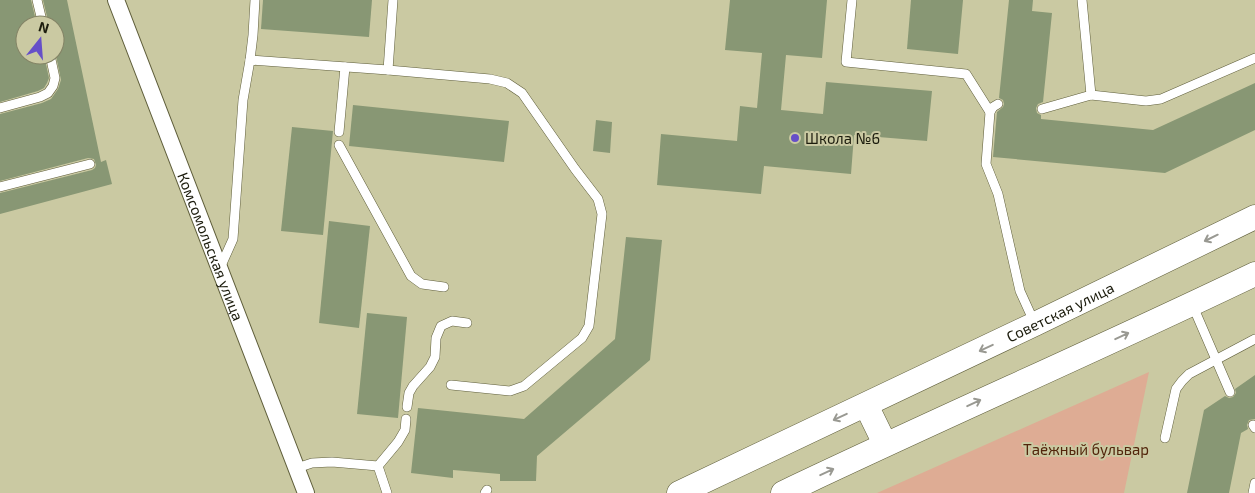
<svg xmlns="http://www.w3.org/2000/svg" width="1255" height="493" viewBox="0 0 1255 493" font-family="'Exo 2',sans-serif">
  <rect width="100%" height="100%" fill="#cac9a2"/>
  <!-- green -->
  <path fill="#deac94" d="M1149,372L1124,493H877Z"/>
  <!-- building -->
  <g fill="#889774">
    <path d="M0,0H31L37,25H25V55H44L49,78L47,83L44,88L38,91L0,102Z"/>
    <path d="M43,0H67L101,162L106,160L112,184L0,214V193L92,170L95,168L96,165L94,159L88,158L0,181V114L42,103L51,99L58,89L61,80L55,51V25H49Z"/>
    <path d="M263,0H372L369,37L261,29Z"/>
    <path d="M730,0H827L822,58L786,55L781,110L823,114L826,82L932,91L927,141L854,135L851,174L764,166L761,194L657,185L661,134L737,141L740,106L757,108L762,53L725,50Z"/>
    <path d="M911,0H963L958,54L907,49Z"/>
    <path d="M1009,0H1033L1032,11L1052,13L1043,102L1038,104L1036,108L1037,113L1041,115V119L1153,130L1255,83V130L1165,173L993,157L997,112L1003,107L1004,104L1003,100L999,98Z"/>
    <path d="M353,105L509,121L504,162L349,146Z"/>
    <path d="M596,120L612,122L610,153L593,151Z"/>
    <path d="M292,127L333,131L323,235L281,231Z"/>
    <path d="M329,221L370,226L359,328L319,323Z"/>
    <path d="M626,237L662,240L650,360L537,456L536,481H500V474L453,470V478L411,473L418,408L524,419L615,339Z"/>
    <path d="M367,313L407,317L398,418L357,414Z"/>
    <path d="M1255,375V419L1249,420L1247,425L1248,429L1241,433L1229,493H1187L1204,410L1225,396L1229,398L1233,397L1236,393L1235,389Z"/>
  </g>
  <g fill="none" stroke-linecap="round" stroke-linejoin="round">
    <defs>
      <g id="lane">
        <path d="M37,0L43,25"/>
        <path d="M852,0L846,62L966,74L990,112"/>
        <path d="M1082,0L1091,95"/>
        <path d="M250,60L253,35L255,0"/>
        <path d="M388,70L490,79L507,83L522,93L575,169L598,199L602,214L589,326L582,338L524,386L510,391L451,385"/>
        <path d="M998,104L993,107L990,112L986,164L998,194L1020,291L1035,324"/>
        <path d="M0,108L40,97L48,93L53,86L55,78L50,55"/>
        <path d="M1042,109L1091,95L1146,101L1161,99L1255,58"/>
        <path d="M339,132L345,67"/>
        <path d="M339,145L411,276L422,284L444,287"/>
        <path d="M0,187L90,164"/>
        <path d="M220,268L233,239L243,100L250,60L388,70L393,0"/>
        <path d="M1192,304L1230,392"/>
        <path d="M407,407L409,393L413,386L430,367L435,357L436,338L441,326L452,321L467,323"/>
        <path d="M1253,425L1255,428"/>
        <path d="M1165,438L1176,389L1182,381L1189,374L1255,339"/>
        <path d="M378,466L387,493"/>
        <path d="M297,468L312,463L332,462L378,466L398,442L405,430L406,419"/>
        <path d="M485,493L487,490"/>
        <path d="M1253,493L1255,483"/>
      </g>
      <g id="street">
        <path id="s1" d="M116,0L306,493"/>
      </g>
      <g id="secondary">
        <path d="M866,405L885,444"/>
        <path id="s2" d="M679,493L1035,324L1255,217"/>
        <path d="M783,493C940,418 1099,349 1255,274"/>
      </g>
    </defs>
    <!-- lane casing -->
    <use href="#lane" stroke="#5f5e3b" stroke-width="10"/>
    <!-- street casing -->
    <use href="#street" stroke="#5f5e3b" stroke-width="18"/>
    <!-- secondary casing -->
    <use href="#secondary" stroke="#5f5e3b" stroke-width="25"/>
    <!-- lane -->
    <use href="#lane" stroke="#fff" stroke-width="9"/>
    <!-- street -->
    <use href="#street" stroke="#fff" stroke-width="16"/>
    <!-- secondary -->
    <use href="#secondary" stroke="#fff" stroke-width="24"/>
  </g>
  <!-- one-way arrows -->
  <defs><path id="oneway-shaft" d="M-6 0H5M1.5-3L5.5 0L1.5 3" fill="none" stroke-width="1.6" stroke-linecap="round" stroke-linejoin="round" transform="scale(1.25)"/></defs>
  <g stroke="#999992">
    <use href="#oneway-shaft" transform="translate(1211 238) rotate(154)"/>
    <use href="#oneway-shaft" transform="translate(1122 336) rotate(-25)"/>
    <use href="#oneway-shaft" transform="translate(986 348) rotate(155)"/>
    <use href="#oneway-shaft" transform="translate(974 403) rotate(-25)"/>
    <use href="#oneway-shaft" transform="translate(840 417) rotate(155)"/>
    <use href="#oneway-shaft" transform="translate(827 472) rotate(-25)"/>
  </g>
  <!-- markers -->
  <circle fill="#664fc8" stroke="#cac9a2" stroke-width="2" cx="795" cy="138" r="5"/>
  <g text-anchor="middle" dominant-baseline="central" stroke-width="4" stroke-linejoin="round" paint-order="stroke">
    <!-- poi labels -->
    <g font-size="15" fill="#1c1c0d" stroke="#cac9a2" text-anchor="start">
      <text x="805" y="138">Школа №6</text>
    </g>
    <!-- street labels -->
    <g font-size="15" fill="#1c1c0d" stroke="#cac9a2">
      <text stroke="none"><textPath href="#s1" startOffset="264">Комсомольская улица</textPath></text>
      <text stroke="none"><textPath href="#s2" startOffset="422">Советская улица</textPath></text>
    </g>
    <!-- park labels -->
    <g font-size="15" fill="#52250b" stroke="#cac9a2">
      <text x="1086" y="449">Таёжный бульвар</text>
    </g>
  </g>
  <!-- north arrow -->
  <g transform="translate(40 40) rotate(17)"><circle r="24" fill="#cac9a2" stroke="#848466"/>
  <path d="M0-4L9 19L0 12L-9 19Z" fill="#664fc8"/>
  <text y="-8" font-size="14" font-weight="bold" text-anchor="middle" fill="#1c1c0d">N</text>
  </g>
</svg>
